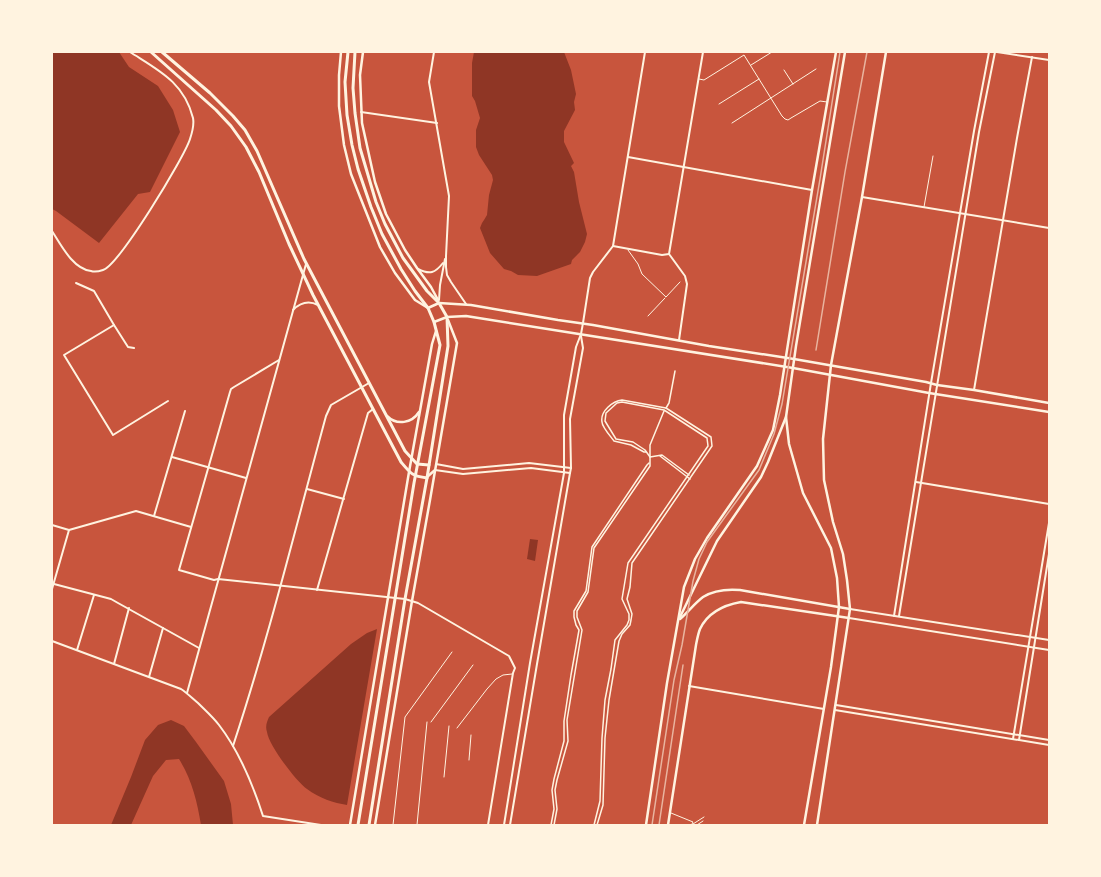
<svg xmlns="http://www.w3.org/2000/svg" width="1101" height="877" viewBox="0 0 1101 877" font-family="'Zilla Slab',serif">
  <rect width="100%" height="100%" fill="#c8553d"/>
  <!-- water -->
  <g fill="#8f3625">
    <path d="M52,52H119L129,67L158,86L173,110L180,132L150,192L138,194L99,243L56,211L52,209Z"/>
    <path d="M474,52H564L571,70L576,94L574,102L575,110L564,131V142L574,163L571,166L574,172L579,202L587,234L585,242L580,252L572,260L571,264L537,276L518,275L511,271L504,269L490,253L480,228L482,223L484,220L487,215L489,195L493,180L492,175L479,155L476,147V130L480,118L475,101L472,96V63Z"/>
    <path d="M530,539L538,540L535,561L527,559Z"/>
    <path d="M377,629L347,805C334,803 319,798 307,789C296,781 269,746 267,732C265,726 267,722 269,717L351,644L367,633Z"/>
    <path d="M171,720L184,726L196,742L224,781L231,804L233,825H201C197,801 192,780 179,759L166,760L153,776L131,825H111L131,777L145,740L158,725Z"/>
  </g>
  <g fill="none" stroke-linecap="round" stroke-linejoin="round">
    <!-- service -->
    <g stroke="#fff3e0" stroke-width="1">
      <path d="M751,65L772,52"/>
      <path d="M784,70L793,84"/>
      <path d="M699,79L704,80L744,55L782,116L785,119L788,120L791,118L820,101L827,102"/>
      <path d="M719,104L759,79"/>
      <path d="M732,123L816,69"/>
      <path d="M924,207L933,156"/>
      <path d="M628,250L638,264L642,274L666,297L680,282"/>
      <path d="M648,316L665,298"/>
      <path d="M431,722L473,665"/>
      <path d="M457,728L487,689L496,679L503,675L512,674"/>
      <path d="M469,760L471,735"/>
      <path d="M444,777L449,726"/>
      <path d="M671,813L693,822L692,824"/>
      <path d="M693,824L704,817"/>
      <path d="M393,825L405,717L452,652"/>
      <path d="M417,825L427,722"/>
      <path d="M697,825L703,821"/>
    </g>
    <!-- pedestrian -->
    <g stroke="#fff3e0" stroke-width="1.5">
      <path d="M666,408L669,403L675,371"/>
      <path d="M660,456L690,479"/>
      <path d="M650,457L662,455L689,475"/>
      <path d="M551,825L554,809L552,790L554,779L564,741V721L571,675L579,630L576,625L574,617V611L586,591L592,547L647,465L649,463"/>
      <path d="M554,825L557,809L555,790L557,780L568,741L567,720L582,630L577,617V611L588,592L594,548L650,466V445L664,411"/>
      <path d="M594,825L600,801L602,738L605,700L611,669L615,640L627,625L629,620V614L622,599L628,563L708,446L707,438L664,410L622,402L617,403L606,413L605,421L616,439L633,442L645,450L650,457"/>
      <path d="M597,825L603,805L605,738L609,700L619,641L622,634L630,625L631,620L632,614L627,599L630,587L632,563L712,446L711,437L666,408L622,400C613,401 600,411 602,422C602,427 611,437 614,441L631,445L644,452H646"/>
    </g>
    <!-- minor -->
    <g stroke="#fff3e0" stroke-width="2">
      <path d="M434,52L429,82L449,196L446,256V267L447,275L451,282L466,304"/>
      <path d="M997,52L1049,60"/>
      <path d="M361,112L437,123"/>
      <path d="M628,157L812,190"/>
      <path d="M862,197L1049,228"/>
      <path d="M52,231C61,245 73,269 91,271C94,272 100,271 103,270C119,265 184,158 190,139C192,133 194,123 193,118C184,82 158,70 130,52"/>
      <path d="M613,246L662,255L669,254"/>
      <path d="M418,269C430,275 435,273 443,263"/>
      <path d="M76,283L94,291L114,325"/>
      <path d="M439,300L440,285L445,259"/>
      <path d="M293,310C300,303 308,300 318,305"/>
      <path d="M679,340L687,284L685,276L669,254L703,52"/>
      <path d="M134,348L128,347L114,325L64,355L113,435L168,401"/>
      <path d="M279,360L234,387L231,389L230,392L179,570L214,580L218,579L405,599L418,603L509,656L515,668L513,673L488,825"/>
      <path d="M974,390L1003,220L1017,138L1032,57"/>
      <path d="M172,457L246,478"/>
      <path d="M436,464L463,469L529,463L571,468"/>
      <path d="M435,470L463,474L531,468L570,473"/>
      <path d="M916,482L1049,504"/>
      <path d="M307,489L344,499"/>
      <path d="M154,516L185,411"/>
      <path d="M52,525L69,530L136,511L191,527"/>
      <path d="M54,584L111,599L118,603L199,648"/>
      <path d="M52,589L69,530"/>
      <path d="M317,590L368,413L373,409"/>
      <path d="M850,609L1049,640"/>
      <path d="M894,616L931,383L974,131L989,52"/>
      <path d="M899,616L979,132L995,52"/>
      <path d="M849,618L1049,650"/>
      <path d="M52,641L181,689C187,693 192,698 198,703C205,710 213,717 219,725C239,751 253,785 263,816L321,825"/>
      <path d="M77,650L94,595"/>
      <path d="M114,664L129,608"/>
      <path d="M149,677L163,628"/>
      <path d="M689,686L824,709"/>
      <path d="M187,693L306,264"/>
      <path d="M836,705L1049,740"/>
      <path d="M835,710L1049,745"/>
      <path d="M1013,739L1049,523"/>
      <path d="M1019,740L1049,554"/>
      <path d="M233,746C269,637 296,526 326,416L331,405L369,383"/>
      <path d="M504,825L530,663L564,473V415L576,347L581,334L583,323L590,278L593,272L613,246L645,52"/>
      <path d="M510,825L537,664L570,473L571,468L570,419L583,348L581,336"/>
    </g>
    <!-- tertiary -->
    <g stroke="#fff3e0" stroke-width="2.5">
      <path d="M341,52L339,75V106L344,145L351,174L380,247L395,273L415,300L428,308L439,303L471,305L558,320L593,325L709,346L794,359L926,382L937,385L974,390L1049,403"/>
      <path d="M363,52L360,75L362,123L375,182L386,214L405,250L417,268L431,287L438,300"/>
      <path d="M434,322L447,317L466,316L793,368L929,393L1049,412"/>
      <path d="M387,416C397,426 412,423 419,412"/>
      <path d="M786,417L789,444L803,493L831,548L837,578L839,607L831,667L804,825"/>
      <path d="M427,477L435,470"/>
      <path d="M680,617L717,541L761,477L768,462L786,417L796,346L845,52"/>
      <path d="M680,619C688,612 695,603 703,597C714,590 728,589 740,590L850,609"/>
      <path d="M350,825L409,472L432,344L436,331"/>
      <path d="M375,825L412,601L430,500L457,343L448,320"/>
      <path d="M646,825L667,683L684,587L695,559L707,538L757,466L773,430L780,395L812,190L836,52"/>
      <path d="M668,825L696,645C697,640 698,634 700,629C708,612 724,605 741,602L849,618"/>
      <path d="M817,825L850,609L847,580L843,554L833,522L824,480L823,439L831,365L862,197L886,52"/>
    </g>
    <!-- secondary -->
    <g stroke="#fff3e0" stroke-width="3">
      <path d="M151,52L216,110L231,126L246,147L259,172L289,244L313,295L401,462C411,474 412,476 427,478"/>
      <path d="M162,52L210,93L233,116L245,130L257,151L304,259L405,451L417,464L429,465"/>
      <path d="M348,52L345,82L347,115L352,145L358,169L371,207L382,234L401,269L415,291L428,308L434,322L440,345L414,483L358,825"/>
      <path d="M355,52L353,88L355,113L360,148L376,202L385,224L403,258L427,291L439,303L447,317L448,346L427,478L405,599L369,825"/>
    </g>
    <!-- rail -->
    <g stroke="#e9b49f" stroke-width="1.5">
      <path d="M816,350L845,172L867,52"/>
      <path d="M652,825L674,680L682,645L693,581L699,559L707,542L759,470L774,434L782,404L820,179L840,52"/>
      <path d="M659,825L683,665"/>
    </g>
  </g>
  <!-- border -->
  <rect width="1101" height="877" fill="none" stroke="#fff3e0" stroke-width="106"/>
</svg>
